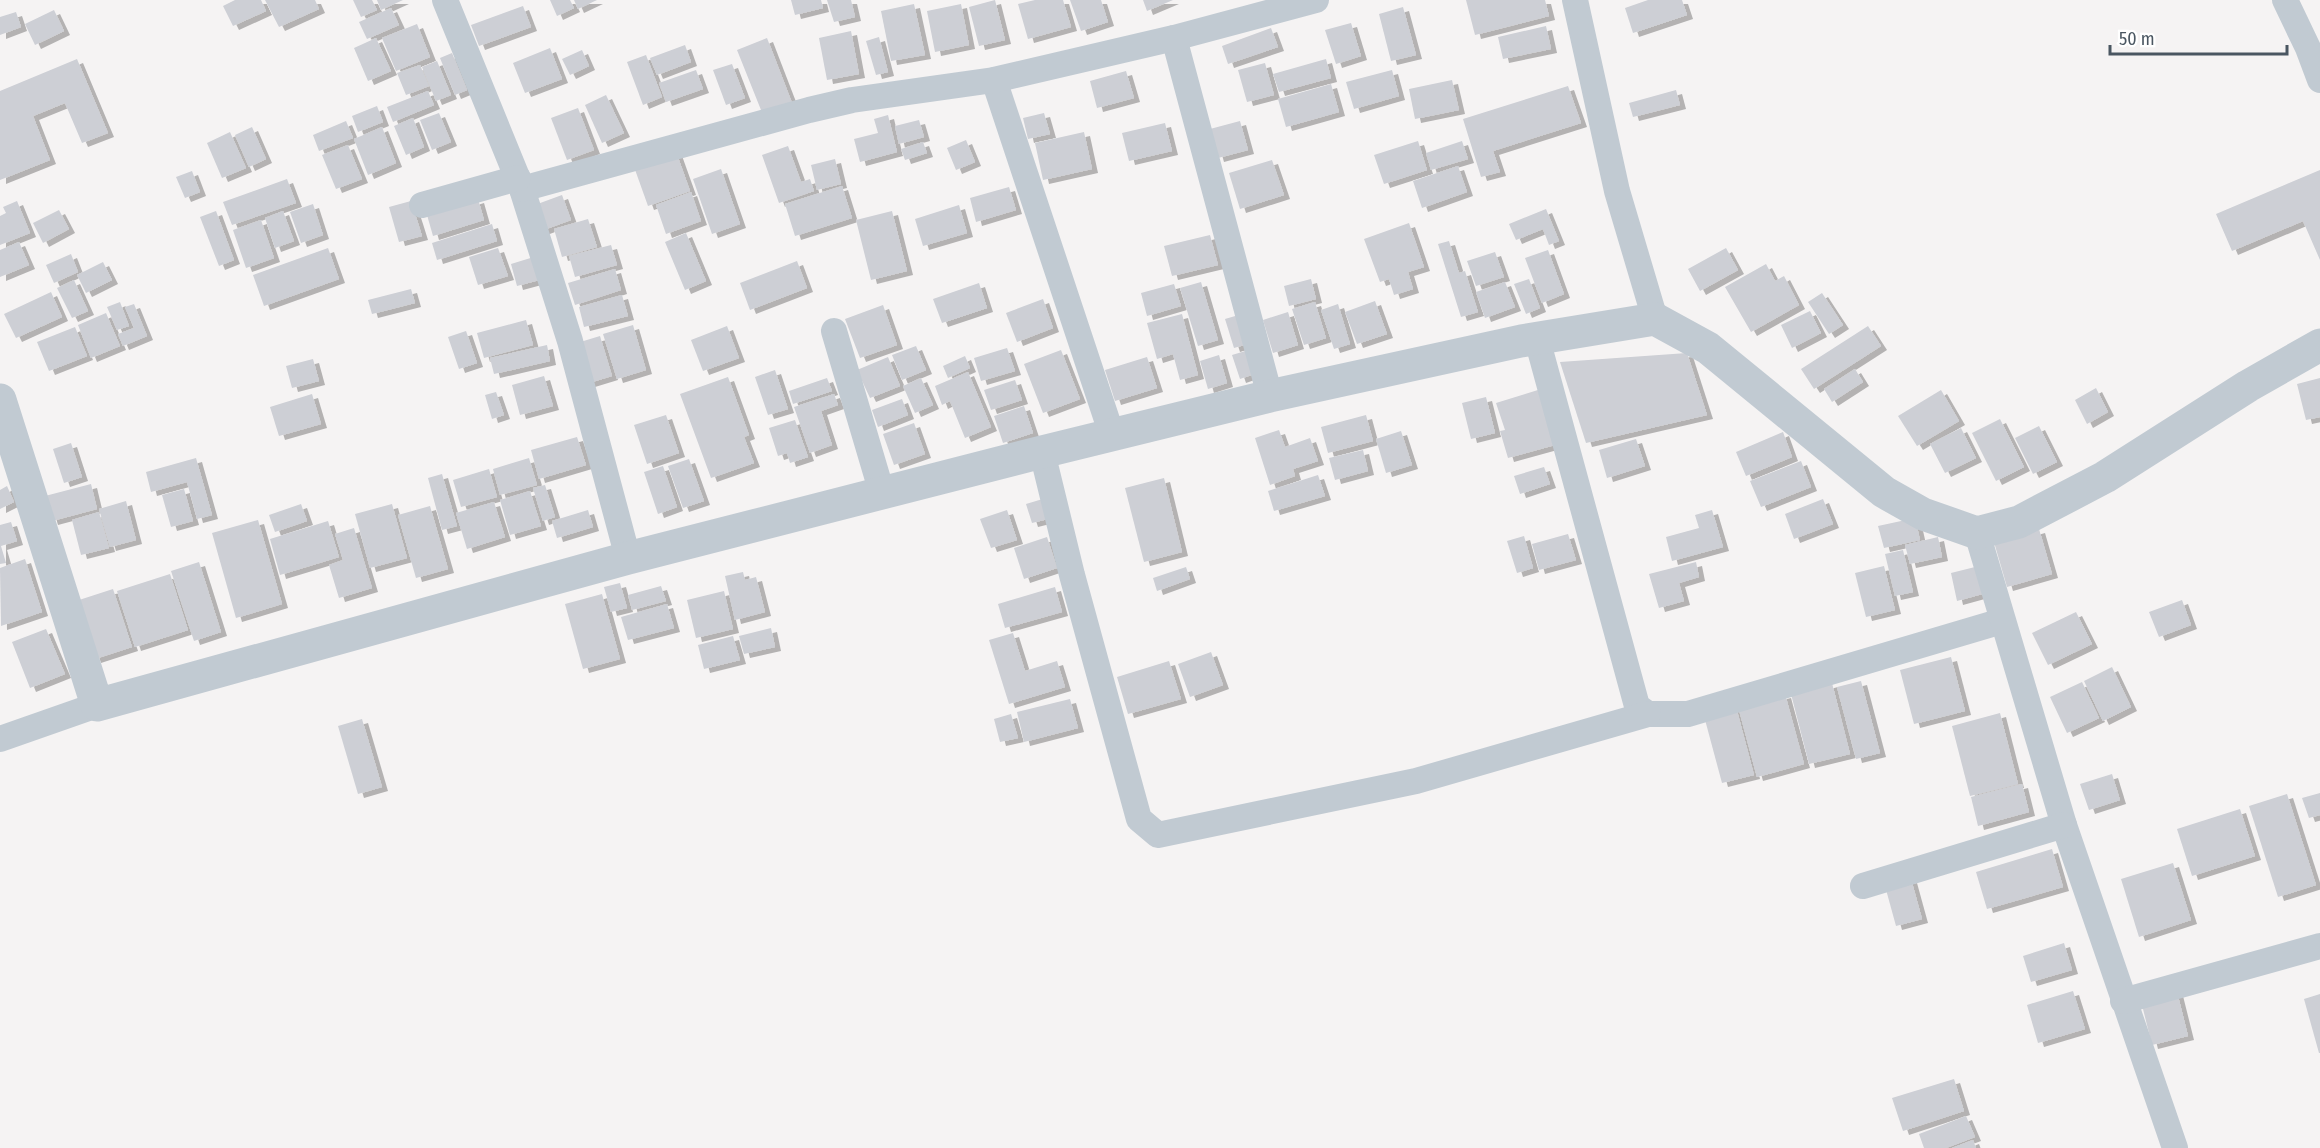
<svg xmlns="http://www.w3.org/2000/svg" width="2320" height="1148" viewBox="0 0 2320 1148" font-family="'Fira Sans Condensed',sans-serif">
  <defs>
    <filter id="shadow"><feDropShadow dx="6" dy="4" stdDeviation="0" flood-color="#0004"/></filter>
  </defs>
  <rect width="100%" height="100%" fill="#f5f3f3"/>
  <!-- building -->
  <g fill="#cdcfd5" filter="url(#shadow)">
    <path d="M235,0H261L266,11L233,26L223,6Z"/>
    <path d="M265,0H315L319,9L279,27Z"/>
    <path d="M353,0H372L377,10L361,17Z"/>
    <path d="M377,0H403L381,10Z"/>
    <path d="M550,0H570L574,8L557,16Z"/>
    <path d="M574,0H597L578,9Z"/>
    <path d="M791,0H821L823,8L795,15Z"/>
    <path d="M827,0H851L855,17L834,22Z"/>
    <path d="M995,0L1005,40L979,46L969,7Z"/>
    <path d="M1035,0H1063L1071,27L1028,39L1018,4Z"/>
    <path d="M1070,0H1101L1108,22L1081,31Z"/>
    <path d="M1143,0H1173L1147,11Z"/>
    <path d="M1466,0H1545L1549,16L1475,35Z"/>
    <path d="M1648,0H1682L1687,15L1633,33L1625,8Z"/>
    <path d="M914,4L925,55L891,61L881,11Z"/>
    <path d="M961,4L969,45L935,52L927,11Z"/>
    <path d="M523,6L531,27L479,46L471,25Z"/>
    <path d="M1403,7L1416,55L1391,61L1379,14Z"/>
    <path d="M391,8L399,25L367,39L359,22Z"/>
    <path d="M54,10L64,31L35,45L25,24Z"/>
    <path d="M16,12L21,27L0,35V17Z"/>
    <path d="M1351,23L1361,56L1336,64L1325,30Z"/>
    <path d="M417,24L430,57L396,71L382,38Z"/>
    <path d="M1546,26L1551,49L1503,59L1498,37Z"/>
    <path d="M1271,28L1278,47L1228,64L1222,46Z"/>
    <path d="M851,31L859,74L827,80L819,38Z"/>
    <path d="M879,37L888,72L876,75L866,41Z"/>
    <path d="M376,38L391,71L368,81L354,48Z"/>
    <path d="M767,38L792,103L763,115L737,50Z"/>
    <path d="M685,45L691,62L657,75L650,58Z"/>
    <path d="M550,48L562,79L525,93L513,63Z"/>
    <path d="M582,50L589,66L570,75L562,59Z"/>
    <path d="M452,53L467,90L455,95L440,58Z"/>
    <path d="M646,55L662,97L643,105L627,62Z"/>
    <path d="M77,59L108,133L82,143L65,103L33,116L50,160L0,180V91Z"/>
    <path d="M1326,59L1331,78L1279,92L1273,74Z"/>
    <path d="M437,61L451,95L436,101L422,67Z"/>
    <path d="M1265,63L1274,95L1247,102L1238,70Z"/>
    <path d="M732,64L745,98L726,105L713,70Z"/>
    <path d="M420,65L429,86L406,95L397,73Z"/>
    <path d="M696,70L703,89L666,102L659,83Z"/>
    <path d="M1392,70L1399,96L1354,109L1346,82Z"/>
    <path d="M1126,71L1134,98L1097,108L1090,81Z"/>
    <path d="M1452,80L1459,110L1415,119L1409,89Z"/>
    <path d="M1331,84L1339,112L1286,127L1278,99Z"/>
    <path d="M1568,86L1581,123L1493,151L1500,172L1481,177L1463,119Z"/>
    <path d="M1676,90L1680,105L1633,117L1629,103Z"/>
    <path d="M428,91L434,105L393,122L387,107Z"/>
    <path d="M606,95L624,133L602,143L585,105Z"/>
    <path d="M377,106L383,122L358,132L352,116Z"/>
    <path d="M578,108L594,150L567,160L551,118Z"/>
    <path d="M439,113L451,142L432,150L420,120Z"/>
    <path d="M1044,113L1050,134L1028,139L1023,118Z"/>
    <path d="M888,115L897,152L860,162L854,139L878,133L874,119Z"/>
    <path d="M413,118L424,147L406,155L394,126Z"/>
    <path d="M919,120L924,137L899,144L895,126Z"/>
    <path d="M346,121L353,138L319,151L313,135Z"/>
    <path d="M1240,121L1248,150L1218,158L1210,129Z"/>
    <path d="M1165,123L1172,151L1129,161L1122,133Z"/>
    <path d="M252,127L266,159L249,167L235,135Z"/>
    <path d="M382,127L396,163L368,175L354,139Z"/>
    <path d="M230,132L246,168L222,178L207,143Z"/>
    <path d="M1084,132L1092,169L1043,180L1035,143Z"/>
    <path d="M966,140L975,162L956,170L947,148Z"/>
    <path d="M1418,141L1427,170L1384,184L1374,155Z"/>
    <path d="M1462,141L1468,159L1431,170L1426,153Z"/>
    <path d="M923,142L927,153L905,160L901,149Z"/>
    <path d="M348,145L362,179L336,189L322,155Z"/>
    <path d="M788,146L801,182L810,179L814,191L779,203L762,155Z"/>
    <path d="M675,149L690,191L648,206L633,164Z"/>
    <path d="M835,159L841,184L817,190L811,165Z"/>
    <path d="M1272,160L1284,195L1240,209L1229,173Z"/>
    <path d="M1458,166L1467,192L1422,208L1413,181Z"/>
    <path d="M721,169L740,224L712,234L693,179Z"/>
    <path d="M2320,170V260L2303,221L2232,251L2216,214Z"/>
    <path d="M192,171L200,192L185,198L176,177Z"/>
    <path d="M287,179L296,203L232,225L223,202Z"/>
    <path d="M842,186L852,218L795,236L785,204Z"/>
    <path d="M1009,187L1016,210L976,222L970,198Z"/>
    <path d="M691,192L701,221L666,234L656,205Z"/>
    <path d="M562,195L571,220L541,231L532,206Z"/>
    <path d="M478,199L484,220L433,236L427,215Z"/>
    <path d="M17,201L30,233L0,245V216L6,213L3,207Z"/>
    <path d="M411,201L422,236L399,242L389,207Z"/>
    <path d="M313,204L323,235L301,243L290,212Z"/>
    <path d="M959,205L967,233L923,246L915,219Z"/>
    <path d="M1546,209L1559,241L1549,245L1543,229L1516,240L1509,224Z"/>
    <path d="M59,210L69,229L43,243L33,223Z"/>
    <path d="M216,211L234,260L219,266L200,217Z"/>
    <path d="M283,211L294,241L275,248L265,218Z"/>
    <path d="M892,211L907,271L871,280L856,220Z"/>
    <path d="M588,219L597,247L562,257L554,229Z"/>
    <path d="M261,220L274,258L246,268L233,230Z"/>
    <path d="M1409,223L1424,267L1408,272L1413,289L1394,295L1389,279L1380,282L1364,239Z"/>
    <path d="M492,224L497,241L437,260L432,243Z"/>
    <path d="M686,233L706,281L685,290L665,242Z"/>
    <path d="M1210,235L1218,265L1172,276L1164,246Z"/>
    <path d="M1449,241L1459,273L1465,271L1478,312L1461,317L1438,244Z"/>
    <path d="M19,242L29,265L0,277V250Z"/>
    <path d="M611,245L617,265L575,277L569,256Z"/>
    <path d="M328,248L339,279L264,306L253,275Z"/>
    <path d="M498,248L508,276L478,285L469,257Z"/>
    <path d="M1726,248L1738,270L1700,291L1688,269Z"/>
    <path d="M1548,250L1564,294L1542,303L1525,258Z"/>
    <path d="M1495,252L1504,277L1476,286L1467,261Z"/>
    <path d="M71,254L78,272L54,283L46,265Z"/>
    <path d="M537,256L543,279L517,286L511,264Z"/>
    <path d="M797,261L807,288L750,310L740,283Z"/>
    <path d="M103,262L112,280L86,293L77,275Z"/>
    <path d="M1766,264L1775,281L1784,276L1799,305L1751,332L1725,287Z"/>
    <path d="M615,269L621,290L575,305L568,283Z"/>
    <path d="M1311,279L1316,299L1289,306L1284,286Z"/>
    <path d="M1529,279L1540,308L1526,314L1514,284Z"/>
    <path d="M74,280L88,311L72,318L57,288Z"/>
    <path d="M1201,282L1218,340L1198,346L1180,288Z"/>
    <path d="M1505,282L1515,307L1485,318L1476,292Z"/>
    <path d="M979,283L987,308L942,323L933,299Z"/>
    <path d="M1174,284L1181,306L1147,316L1141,293Z"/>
    <path d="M411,289L415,303L372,314L368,300Z"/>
    <path d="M51,292L62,317L16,338L4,314Z"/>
    <path d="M1822,293L1843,325L1829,334L1808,302Z"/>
    <path d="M622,295L628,316L584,327L579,307Z"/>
    <path d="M1043,299L1053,328L1017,342L1006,313Z"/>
    <path d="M1375,301L1387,334L1357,344L1345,312Z"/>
    <path d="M120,302L129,326L117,330L107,307Z"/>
    <path d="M1315,302L1326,338L1304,345L1292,309Z"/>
    <path d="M134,304L147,336L123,346L118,334L134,328L125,307Z"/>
    <path d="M1338,304L1350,344L1334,349L1321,310Z"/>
    <path d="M883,305L897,345L860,358L845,319Z"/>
    <path d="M1810,311L1821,333L1792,348L1781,325Z"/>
    <path d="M1288,312L1298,345L1273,353L1263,320Z"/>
    <path d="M106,313L120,346L91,358L78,325Z"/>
    <path d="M1182,314L1198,375L1180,380L1173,354L1157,359L1147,323Z"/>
    <path d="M1242,314L1251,343L1234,348L1225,319Z"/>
    <path d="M526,320L533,345L484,358L477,333Z"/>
    <path d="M633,325L646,370L617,379L603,334Z"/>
    <path d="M727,326L739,358L703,371L691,340Z"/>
    <path d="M1868,326L1881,346L1814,389L1801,369Z"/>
    <path d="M75,327L87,356L49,371L37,342Z"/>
    <path d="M466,331L477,363L459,369L448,337Z"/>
    <path d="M600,336L612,376L589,383L577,343Z"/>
    <path d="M547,345L550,361L494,374L490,358Z"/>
    <path d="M916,346L926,370L902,380L892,355Z"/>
    <path d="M1007,348L1015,371L981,381L974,358Z"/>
    <path d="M1252,349L1260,372L1240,379L1232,355Z"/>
    <path d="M1061,350L1080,399L1043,413L1024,364Z"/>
    <path d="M1687,353L1707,415L1586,443L1560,362Z"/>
    <path d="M1219,355L1227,383L1208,389L1200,361Z"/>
    <path d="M965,356L970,368L948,378L943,366Z"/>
    <path d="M888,357L900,386L870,398L857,370Z"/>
    <path d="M1147,357L1157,388L1115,401L1105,370Z"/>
    <path d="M313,359L319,381L292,388L286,366Z"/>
    <path d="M1855,369L1863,382L1832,402L1824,389Z"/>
    <path d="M775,370L788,409L768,415L755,377Z"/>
    <path d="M968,372L991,427L965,438L950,401L942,405L935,386Z"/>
    <path d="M544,376L553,406L520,415L512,385Z"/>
    <path d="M728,377L749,435L744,437L754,463L711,478L680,394Z"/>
    <path d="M827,378L832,391L793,404L789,391Z"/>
    <path d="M921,378L933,405L915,413L903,386Z"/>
    <path d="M2320,378V417L2306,420L2297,384Z"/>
    <path d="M1015,380L1022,400L991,410L984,390Z"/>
    <path d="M2096,388L2108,412L2087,424L2075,400Z"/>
    <path d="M1538,390L1555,445L1508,458L1500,431L1505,430L1496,403Z"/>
    <path d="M1941,390L1959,421L1917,446L1898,416Z"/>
    <path d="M496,392L504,415L492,419L485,395Z"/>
    <path d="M312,394L321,424L279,436L270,407Z"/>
    <path d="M834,394L838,405L821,411L832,445L810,453L794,407Z"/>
    <path d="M1486,397L1495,433L1471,439L1462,403Z"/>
    <path d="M902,399L908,415L878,427L872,410Z"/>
    <path d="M1024,406L1033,433L1003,443L994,416Z"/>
    <path d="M666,415L679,453L647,464L634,425Z"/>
    <path d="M1366,415L1373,441L1328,453L1321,427Z"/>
    <path d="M2000,419L2024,467L1996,481L1972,433Z"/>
    <path d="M795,420L808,457L790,463L787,453L778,456L769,428Z"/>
    <path d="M914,423L925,454L894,465L883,434Z"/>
    <path d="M2039,426L2057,462L2033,474L2015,438Z"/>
    <path d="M1961,428L1976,458L1945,473L1930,444Z"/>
    <path d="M1279,430L1285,447L1310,438L1318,461L1293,469L1295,476L1270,485L1255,438Z"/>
    <path d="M1401,431L1412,465L1386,473L1376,439Z"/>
    <path d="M1783,432L1792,457L1746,476L1736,452Z"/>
    <path d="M577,437L586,465L539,479L531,450Z"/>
    <path d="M1636,439L1645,466L1607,478L1599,450Z"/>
    <path d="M71,443L82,477L64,483L53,449Z"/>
    <path d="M1363,450L1368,471L1335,480L1329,458Z"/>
    <path d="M196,458L212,515L197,519L187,482L151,492L146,472Z"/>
    <path d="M529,458L537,485L500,495L493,469Z"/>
    <path d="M689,459L704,501L683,508L668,466Z"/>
    <path d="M1801,461L1811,487L1761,507L1750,481Z"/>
    <path d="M663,466L677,507L658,514L644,472Z"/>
    <path d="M1544,467L1550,484L1520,494L1514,476Z"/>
    <path d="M489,469L497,497L461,507L453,480Z"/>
    <path d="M442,474L457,526L442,530L428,478Z"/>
    <path d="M1318,475L1325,496L1274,511L1268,491Z"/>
    <path d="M1164,478L1182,552L1144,562L1125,488Z"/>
    <path d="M91,484L97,509L52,521L45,496Z"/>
    <path d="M545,485L555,517L543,521L533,488Z"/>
    <path d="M7,486L14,502L0,509V490Z"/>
    <path d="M184,489L193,521L171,527L162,495Z"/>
    <path d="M530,491L541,526L510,535L500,500Z"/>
    <path d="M1046,498L1052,518L1032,523L1026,504Z"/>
    <path d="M1823,499L1833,524L1794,539L1785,514Z"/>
    <path d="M126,501L136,540L110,547L99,509Z"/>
    <path d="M494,502L505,537L467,549L456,513Z"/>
    <path d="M301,504L307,521L275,532L269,515Z"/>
    <path d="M392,504L407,558L370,568L355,514Z"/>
    <path d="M430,506L448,569L416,578L398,515Z"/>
    <path d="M588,510L593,527L557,538L552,521Z"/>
    <path d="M1007,510L1017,540L991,548L980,519Z"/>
    <path d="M1712,510L1723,547L1672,561L1666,537L1699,528L1695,515Z"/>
    <path d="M99,512L109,548L81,555L72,520Z"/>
    <path d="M1915,518L1920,540L1884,548L1878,526Z"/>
    <path d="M258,520L282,604L236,618L212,533Z"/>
    <path d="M328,521L339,557L280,575L270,539Z"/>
    <path d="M11,522L17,541L1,546L6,563L0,564V525Z"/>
    <path d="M354,528L372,588L339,598L329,565L343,560L335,534Z"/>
    <path d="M2039,529L2052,574L2007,587L1994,542Z"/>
    <path d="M1568,534L1576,560L1539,570L1532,544Z"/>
    <path d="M1524,536L1533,568L1517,573L1507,541Z"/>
    <path d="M1047,537L1057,568L1024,579L1014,548Z"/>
    <path d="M1938,537L1942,557L1910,564L1905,545Z"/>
    <path d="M1903,550L1913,592L1895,596L1885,554Z"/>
    <path d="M25,559L42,612L1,626L0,568Z"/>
    <path d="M199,562L221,632L194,641L171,571Z"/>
    <path d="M1696,562L1699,577L1679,583L1684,601L1659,608L1649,574Z"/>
    <path d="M1884,566L1895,610L1866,617L1855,573Z"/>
    <path d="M1979,566L1986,593L1957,601L1951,573Z"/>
    <path d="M1186,567L1190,579L1157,591L1153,578Z"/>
    <path d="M743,572L745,580L756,577L765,612L735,620L725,576Z"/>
    <path d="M170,574L188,630L135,647L117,591Z"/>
    <path d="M620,583L627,608L611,612L604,587Z"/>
    <path d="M661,586L666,601L632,610L628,595Z"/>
    <path d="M1055,587L1062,612L1005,628L998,604Z"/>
    <path d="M113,589L132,647L95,659L76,601Z"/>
    <path d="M724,591L733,629L696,638L687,600Z"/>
    <path d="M602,594L620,659L583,669L565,604Z"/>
    <path d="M2182,600L2191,625L2159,637L2149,612Z"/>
    <path d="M667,604L674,628L628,640L621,617Z"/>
    <path d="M2076,612L2092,644L2048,665L2032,633Z"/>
    <path d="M771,628L775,647L744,654L739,636Z"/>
    <path d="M46,629L65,674L30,688L12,642Z"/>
    <path d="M1013,633L1025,671L1057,661L1065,687L1009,704L989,640Z"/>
    <path d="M733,636L740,660L704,669L698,645Z"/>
    <path d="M1211,652L1223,685L1190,697L1178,664Z"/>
    <path d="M1951,657L1965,711L1914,724L1900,670Z"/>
    <path d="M1169,661L1181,699L1128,714L1117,677Z"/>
    <path d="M2112,667L2131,707L2103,721L2084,681Z"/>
    <path d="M1861,681L1880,753L1856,759L1837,687Z"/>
    <path d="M2082,682L2099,718L2067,733L2050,697Z"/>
    <path d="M1832,683L1850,754L1809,764L1791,694Z"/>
    <path d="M1785,694L1804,764L1757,777L1738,706Z"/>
    <path d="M1070,699L1078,728L1024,742L1017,712Z"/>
    <path d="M1736,707L1754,775L1722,783L1704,716Z"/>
    <path d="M2000,713L2018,784L1970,796L1952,726Z"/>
    <path d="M1011,714L1018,738L1000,742L994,719Z"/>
    <path d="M362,719L382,787L358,794L338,726Z"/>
    <path d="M2112,774L2120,800L2089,810L2080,784Z"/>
    <path d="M2022,784L2029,812L1978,826L1971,797Z"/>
    <path d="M2320,793V815L2309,818L2302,798Z"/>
    <path d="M2287,794L2316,885L2278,897L2249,806Z"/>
    <path d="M2240,809L2255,856L2192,876L2177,829Z"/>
    <path d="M2052,849L2063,887L1987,909L1976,872Z"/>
    <path d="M2173,863L2191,920L2139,937L2121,879Z"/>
    <path d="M1911,879L1922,919L1896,926L1885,886Z"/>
    <path d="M2064,943L2072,970L2031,982L2023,956Z"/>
    <path d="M2073,991L2085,1029L2038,1043L2027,1005Z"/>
    <path d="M2177,992L2188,1036L2152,1045L2141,1001Z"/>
    <path d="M2320,994V1053H2319L2304,999Z"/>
    <path d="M1954,1079L1964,1111L1903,1131L1892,1098Z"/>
    <path d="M1966,1116L1975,1137L1946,1148H1924L1919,1134Z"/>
    <path d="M1973,1140L1976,1148H1952Z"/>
  </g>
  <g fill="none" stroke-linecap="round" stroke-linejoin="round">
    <!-- minor -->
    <g stroke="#c1cad2" stroke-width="26">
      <path d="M445,0L522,189L570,341L628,558"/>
      <path d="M1575,0L1617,191L1655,319"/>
      <path d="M2285,0L2308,48L2320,80"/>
      <path d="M1174,38L1270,396"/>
      <path d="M994,80L1112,435"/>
      <path d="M522,189L809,110L852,100L994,80L1174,38L1316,0"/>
      <path d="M422,205L518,178"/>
      <path d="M834,331L882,493"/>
      <path d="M1537,339L1637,706L1648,714H1688L2002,621"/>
      <path d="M1042,452L1072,575L1139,819L1158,835L1416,781L1648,714"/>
      <path d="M1977,533L2064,825L2175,1148"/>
      <path d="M0,739L97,705"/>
      <path d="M1863,886L2064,825"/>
      <path d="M2123,1001L2320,946"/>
    </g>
    <!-- tertiary -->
    <path stroke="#c1cad2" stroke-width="33" d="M0,400L97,705L628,558L1042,452L1270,396L1521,341L1655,319L1708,348L1884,492L1923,514L1977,533L2019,522L2105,477L2248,386L2320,345"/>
  </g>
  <!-- scale -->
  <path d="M2110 45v9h177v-9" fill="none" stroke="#4a5661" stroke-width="3"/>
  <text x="2119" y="45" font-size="18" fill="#4a5661" stroke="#ffffff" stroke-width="4.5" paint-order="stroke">50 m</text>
</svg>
